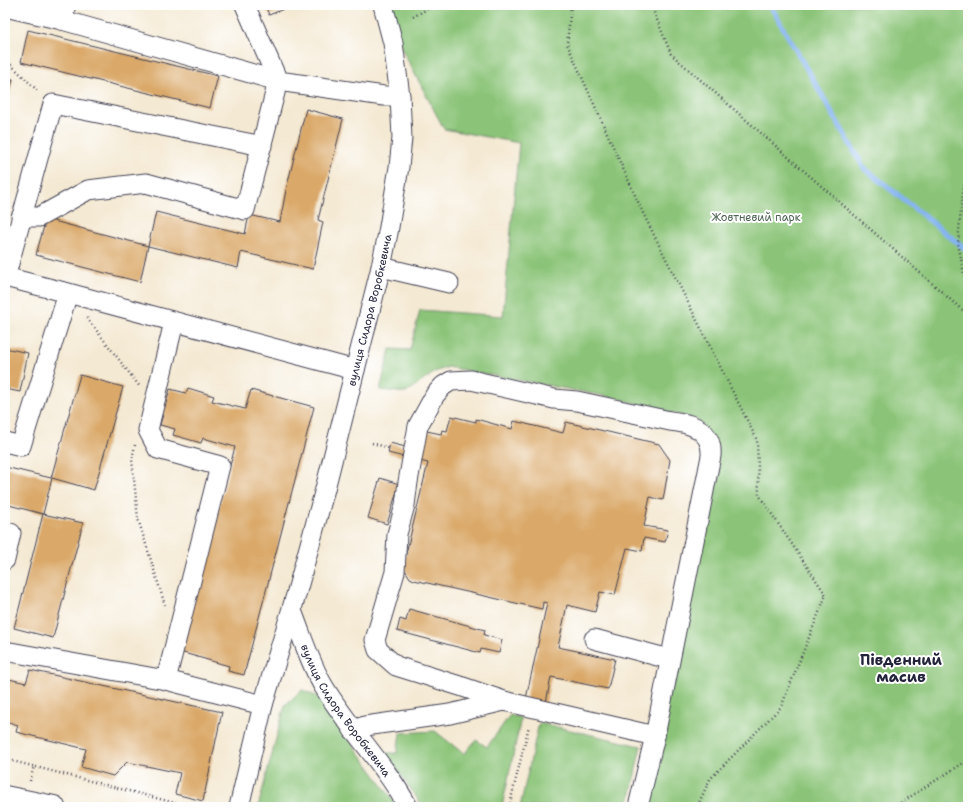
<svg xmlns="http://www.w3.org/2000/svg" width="973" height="812" viewBox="0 0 973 812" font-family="'Shantell Sans',sans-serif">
  <rect width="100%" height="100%" fill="#fff"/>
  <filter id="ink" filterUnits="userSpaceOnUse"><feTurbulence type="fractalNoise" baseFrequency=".025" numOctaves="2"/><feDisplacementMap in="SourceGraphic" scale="8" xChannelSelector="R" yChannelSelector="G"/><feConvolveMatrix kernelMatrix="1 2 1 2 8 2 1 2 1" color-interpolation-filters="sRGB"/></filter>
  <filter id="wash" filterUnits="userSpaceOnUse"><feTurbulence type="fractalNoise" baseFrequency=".012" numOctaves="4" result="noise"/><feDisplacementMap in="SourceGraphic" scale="16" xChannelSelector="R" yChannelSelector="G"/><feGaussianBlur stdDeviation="0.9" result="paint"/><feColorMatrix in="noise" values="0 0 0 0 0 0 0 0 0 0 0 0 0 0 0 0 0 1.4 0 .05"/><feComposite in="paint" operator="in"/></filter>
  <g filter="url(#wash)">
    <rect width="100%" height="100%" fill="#f4e9d3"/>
    <!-- green -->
    <g fill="#8bc478" stroke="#56735a">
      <path d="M387,5H968V807H637L718,447L698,420L616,398L448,367L435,372L406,393L380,390L390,349L410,350L420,310L503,316L519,143L444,129L398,42Z"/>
      <path d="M302,690L318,697L329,709L342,729L398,807H258L285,705Z"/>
      <path d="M510,715L521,718L502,807H423L386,753H397L400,733L435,731L464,754L476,740L487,747Z"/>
      <path d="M539,723L641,746L628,807H520Z"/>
    </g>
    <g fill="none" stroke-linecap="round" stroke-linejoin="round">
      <!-- stream -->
      <path stroke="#85b4f0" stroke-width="5.5" d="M770,5L864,168L968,251"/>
    </g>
    <g id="blocks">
      <!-- building -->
      <g fill="#daa969">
        <path d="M265,5H293L269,15Z"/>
        <path d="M28,30L218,76L210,108L21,62Z"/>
        <path d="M5,77L13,79L6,108H5Z"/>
        <path d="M306,109L343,119L318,220L323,222L313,269L241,252L238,268L148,246L156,212L245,234L249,215L280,222L286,190Z"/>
        <path d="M46,219L148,246L140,282L36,255Z"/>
        <path d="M5,348L28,353L20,392L5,389Z"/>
        <path d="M80,375L123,387L94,490L52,478L43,514L5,504V467L51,478Z"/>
        <path d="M188,388L214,396L212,401L245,409L251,390L314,407L244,675L228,671L229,666L180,652L235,447L203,438L201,443L173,435L175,429L160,425L170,389L186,393Z"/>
        <path d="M451,416L476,422V419L512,429L514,421L563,433L566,422L659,444L670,460L663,500L650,497L644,526L668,530L665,542L644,538L642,551L627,548L615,595L600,592L595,612L567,605L558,647L615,659L608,689L551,677L545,708L525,703L547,603L543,602L542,609L414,580L410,578L405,570L403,566L428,463L388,453L390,443L417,450L422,430L441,434L442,430L447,431Z"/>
        <path d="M380,478L399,484L387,524L368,518Z"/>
        <path d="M43,514L83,523L53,638L14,628Z"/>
        <path d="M409,609L485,630L484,635L502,640L499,653L481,649L480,653L397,631L400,619L406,621Z"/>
        <path d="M30,670L222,712L203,801L175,794L180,773L127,762L113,776L81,767L86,749L16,732L18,725L5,721V678L26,683Z"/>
      </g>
    </g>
  </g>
  <g filter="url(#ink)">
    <use href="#blocks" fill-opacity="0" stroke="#424052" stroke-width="1"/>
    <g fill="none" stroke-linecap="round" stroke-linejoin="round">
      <defs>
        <g id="minor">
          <path d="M5,7L62,20L66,5"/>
          <path d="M62,20L278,81L384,96H400"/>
          <path d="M21,217H39L88,190L146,183L245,210L278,81L245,5"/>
          <path d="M381,267L449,283"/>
          <path d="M5,277L68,293L355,370"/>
          <path d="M5,278L53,104L262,146"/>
          <path d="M5,442L21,446L68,293"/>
          <path d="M5,532L11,533L5,560"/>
          <path id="s1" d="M292,611C302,636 310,664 324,687C349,729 385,764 408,807"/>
          <path d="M594,639L669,659"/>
          <path d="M5,651L166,680L263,705"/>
          <path d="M166,680L220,466L158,449L148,430L174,322"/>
          <path d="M504,701L463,687L396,666L378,650L375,640L395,572L397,534L405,505L408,482L418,426L435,395L443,386L451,381L471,380L554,399L577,401L670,421C691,423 713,430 711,456L655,736"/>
          <path d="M353,730L365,726L450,714L504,701L655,736L638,807"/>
          <path id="s2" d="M239,807L263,705L296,595L325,489L381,267L388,233L399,167L402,138L400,96L393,43L383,5"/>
        </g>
        <path id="major" d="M5,797L54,807"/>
      </defs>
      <!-- minor casing -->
      <use href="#minor" stroke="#424052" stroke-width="21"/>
      <!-- major casing -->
      <use href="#major" stroke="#424052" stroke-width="24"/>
      <!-- path -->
      <g stroke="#424052" stroke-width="2.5" stroke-dasharray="1 3" stroke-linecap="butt">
        <path d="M571,5L567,44L643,213L757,440L759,495L826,595L781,707L710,779L697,807"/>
        <path d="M651,5L671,54L968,315"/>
        <path d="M413,17L434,5"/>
        <path d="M5,59L39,92"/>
        <path d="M968,157L961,208L958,243L968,295"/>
        <path d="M87,318L140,387"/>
        <path d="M372,443L389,448"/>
        <path d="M135,445L132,459L138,519L165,605"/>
        <path d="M5,759L191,807"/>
        <path d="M30,781L34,766"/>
        <path d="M509,807L529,726"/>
        <path d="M894,807L968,760"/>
      </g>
      <!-- minor -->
      <use href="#minor" stroke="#fff" stroke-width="19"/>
      <!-- major -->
      <use href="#major" stroke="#fff" stroke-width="22"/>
    </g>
  </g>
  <g text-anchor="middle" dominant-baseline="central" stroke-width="4" stroke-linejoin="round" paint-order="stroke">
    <!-- park labels -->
    <g font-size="11" fill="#4c6353" stroke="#fff">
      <text x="756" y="217">Жовтневий парк</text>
    </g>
    <!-- street labels -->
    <g font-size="11" fill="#22223b" stroke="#fff">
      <text stroke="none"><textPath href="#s2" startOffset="514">вулиця Сидора Воробкевича</textPath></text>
      <text stroke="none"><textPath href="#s1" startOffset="114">вулиця Сидора Воробкевича</textPath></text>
    </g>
    <!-- district labels -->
    <g font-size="15" font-weight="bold" fill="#22223b" stroke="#fff">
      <text x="901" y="660">Південний<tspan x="901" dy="17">масив</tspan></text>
    </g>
  </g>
  <!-- margin -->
  <rect width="973" height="812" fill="none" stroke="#fff" stroke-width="20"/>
</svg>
